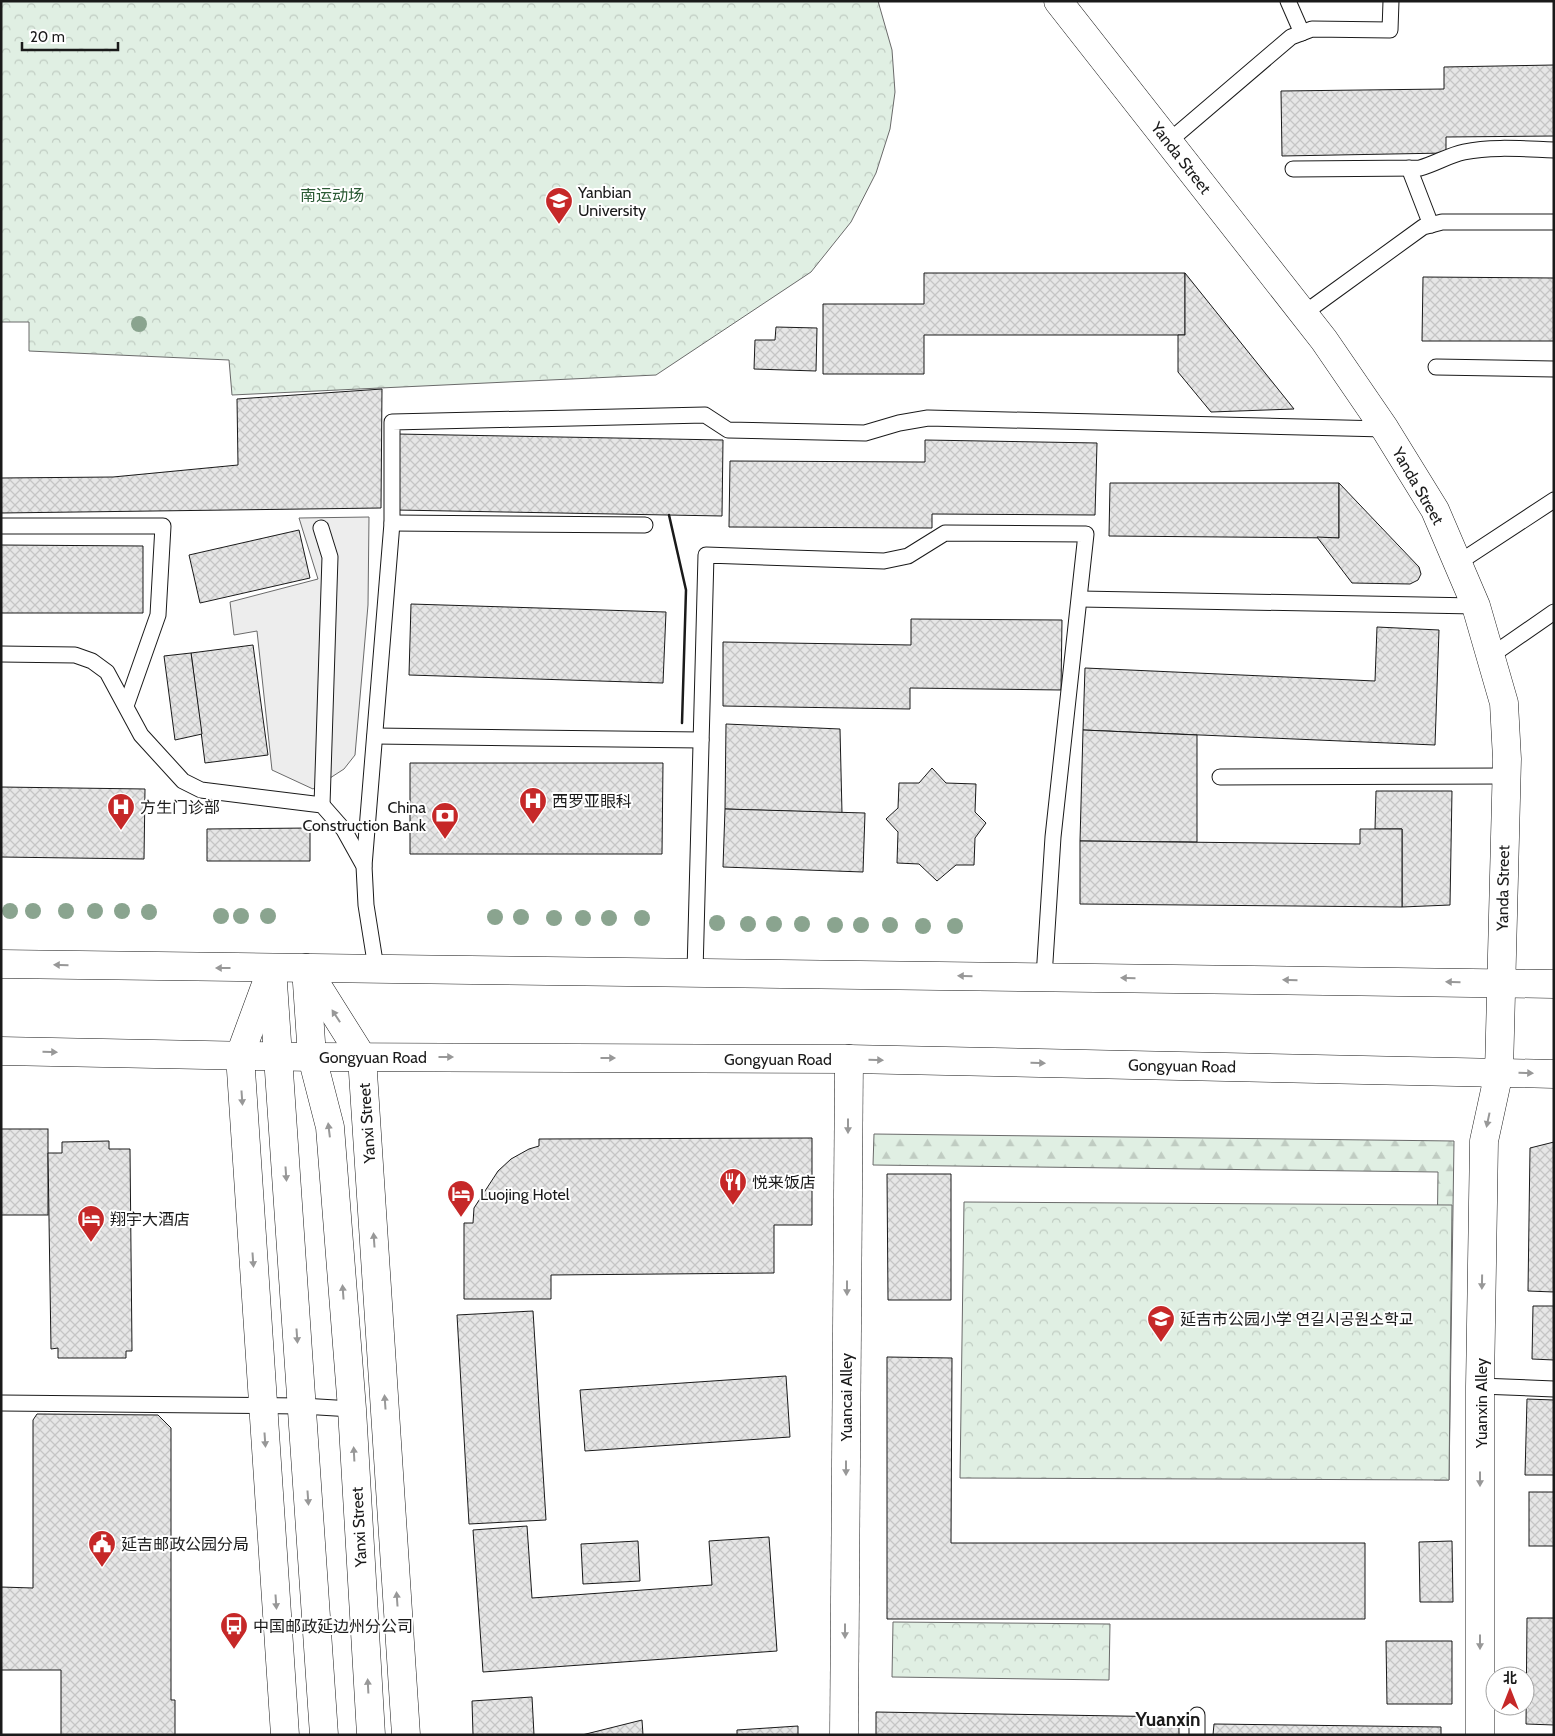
<svg xmlns="http://www.w3.org/2000/svg" width="1555" height="1736" viewBox="0 0 1555 1736" font-family="Cabin,'Noto Sans SC','Noto Sans KR',sans-serif">
  <defs>
    <pattern id="forest-firs" width="22" height="20" patternUnits="userSpaceOnUse" patternTransform="scale(1.25)"><rect width="22" height="20" fill="#e0efe3"/><path d="M5 1l3.5 6h-7zM16 11l3.5 6h-7z" fill="#c0ccc2"/></pattern>
    <pattern id="park-crowns" width="20" height="18" patternUnits="userSpaceOnUse" patternTransform="scale(1.25)"><rect width="20" height="18" fill="#e0efe3"/><path d="M2 6a3 3 0 1 1 6 0M12 15a3 3 0 1 1 6 0" fill="none" stroke="#c0ccc2"/></pattern>
    <pattern id="building-cross-hatch" width="8" height="8" patternUnits="userSpaceOnUse" patternTransform="scale(1.25)"><rect width="8" height="8" fill="#e6e6e6"/><path d="M0 0l8 8M0 8l8-8" fill="none" stroke="#c5c5c5"/></pattern>
  </defs>
  <rect width="100%" height="100%" fill="#fff"/>
  <!-- forest -->
  <path fill="url(#forest-firs)" stroke="#6a6a6a" d="M874,1134L1454,1141L1449,1480H1434L1438,1172L873,1165Z"/>
  <!-- park -->
  <g fill="url(#park-crowns)" stroke="#6a6a6a">
    <path d="M1,1H878L892,50L895,92L890,129L876,173L851,222L811,272L656,375L232,395L229,360L29,351V322H1Z"/>
    <path d="M964,1202L1452,1205L1449,1480L960,1478Z"/>
    <path d="M893,1622L1110,1624L1109,1680L892,1677Z"/>
  </g>
  <!-- parking -->
  <path fill="#ededed" stroke="#6a6a6a" d="M369,517L368,605L355,755L344,769L313,789L272,770L257,631L234,635L230,602L318,579L299,518Z"/>
  <!-- building -->
  <g fill="url(#building-cross-hatch)" stroke="#1a1a1a">
    <path d="M1554,65V136L1446,137V153L1282,156L1281,91L1444,89V67Z"/>
    <path d="M924,273H1185V335H924V374H823V304H924Z"/>
    <path d="M1185,273L1294,409L1211,412L1178,372V335H1185Z"/>
    <path d="M1423,277L1554,278V341H1422Z"/>
    <path d="M776,327L817,328L816,371L754,369L755,340H775Z"/>
    <path d="M382,389L381,508L1,513V478L113,477L238,465L237,399Z"/>
    <path d="M397,434L723,440L722,516L396,510Z"/>
    <path d="M925,440L1097,443L1095,515L932,514V528L729,527L730,461L925,462Z"/>
    <path d="M1110,483H1339V538L1109,536Z"/>
    <path d="M1339,483L1419,567L1421,574L1418,580L1410,584L1352,583L1317,537L1339,538Z"/>
    <path d="M299,530L310,578L200,603L189,555Z"/>
    <path d="M1,545L143,546V613H1Z"/>
    <path d="M411,604L666,612L663,683L409,675Z"/>
    <path d="M911,619L1062,620L1061,690L910,688V709L723,706V642L911,645Z"/>
    <path d="M1377,627L1439,630L1435,745L1083,730L1085,668L1375,681Z"/>
    <path d="M253,645L268,755L205,763L191,653Z"/>
    <path d="M191,653L202,734L175,740L164,656Z"/>
    <path d="M726,724L840,729L842,813L725,809Z"/>
    <path d="M1083,730L1197,735V842L1080,841Z"/>
    <path d="M410,763H663L662,854H410Z"/>
    <path d="M932,768L946,783L976,784L975,812L986,823L975,838L974,865H956L937,881L919,864L897,863L898,832L886,819L898,808L899,783H919Z"/>
    <path d="M1,787L145,789L144,859L1,857Z"/>
    <path d="M1376,791H1452L1450,905L1402,907V829H1375Z"/>
    <path d="M725,809L865,813L863,872L723,867Z"/>
    <path d="M310,828V861H207V829Z"/>
    <path d="M1360,829H1402V907L1080,904V841L1360,844Z"/>
    <rect x="1" y="1129" width="47" height="86"/>
    <path d="M812,1138V1225H774V1273L551,1275V1299H464V1223H473L474,1208L498,1171L511,1159L529,1149L539,1146V1139Z"/>
    <path d="M109,1141V1149H130L132,1351H126V1358H58V1348L51,1349L48,1153H62V1142Z"/>
    <path d="M1554,1142V1292L1528,1291L1530,1148Z"/>
    <path d="M887,1174H951V1300H888Z"/>
    <path d="M1533,1306H1554V1360L1532,1359Z"/>
    <path d="M533,1311L546,1520L469,1524L457,1315Z"/>
    <path d="M887,1357L952,1358L951,1543H1365V1619H887Z"/>
    <path d="M786,1376L790,1437L585,1451L580,1390Z"/>
    <path d="M1527,1399L1554,1400V1475H1525Z"/>
    <path d="M37,1414L158,1415L171,1428V1700H175V1735H61V1670H1V1587L33,1588V1420Z"/>
    <rect x="1529" y="1492" width="25" height="54"/>
    <path d="M527,1526L532,1598L712,1585L709,1541L769,1537L777,1651L483,1672L473,1530Z"/>
    <path d="M638,1541L640,1581L583,1584L581,1544Z"/>
    <path d="M1452,1541L1453,1602H1420L1419,1542Z"/>
    <path d="M1527,1618H1554V1725L1526,1724Z"/>
    <path d="M1386,1641H1452V1704H1387Z"/>
    <path d="M532,1697L534,1735H473L472,1701Z"/>
    <path d="M876,1712L1179,1717V1735H876Z"/>
    <path d="M642,1720L643,1735H582Z"/>
    <path d="M1214,1724L1441,1727V1735H1213Z"/>
    <path d="M798,1726V1735H737V1730Z"/>
  </g>
  <g fill="none" stroke-linecap="round" stroke-linejoin="round">
    <defs>
      <g id="service">
        <path d="M1288,1L1302,33"/>
        <path d="M1168,142L1291,37L1312,29L1390,30L1391,1"/>
        <path d="M1409,168L1431,225"/>
        <path d="M1293,169L1420,168C1435,164 1449,155 1464,152C1493,146 1524,149 1554,150"/>
        <path d="M1303,314L1423,227L1442,222H1554"/>
        <path d="M1436,367L1554,369"/>
        <path d="M392,523L645,525"/>
        <path d="M1,526H163L158,615L126,706"/>
        <path d="M321,528L330,557L322,805"/>
        <path d="M1458,563L1554,500"/>
        <path d="M1080,599L1476,606"/>
        <path d="M1,654L75,655L92,661L107,672L141,735L183,781L201,790L322,805L344,830L364,866L366,905L376,968"/>
        <path d="M1492,655L1554,612"/>
        <path d="M375,736L701,740"/>
        <path d="M1220,777L1506,776"/>
        <path d="M364,866L392,523V422L705,415L728,430L865,433L899,423L928,418L1385,429"/>
        <path d="M695,972L706,555L884,561L908,556L945,533L1086,534L1053,837L1044,977"/>
        <path d="M1480,1386L1554,1389"/>
        <path d="M1,1403L302,1406L352,1409"/>
        <path d="M1197,1735V1715"/>
      </g>
      <g id="minor">
        <path d="M844,1735L849,1059"/>
        <path d="M1480,1735V1386L1484,1141L1499,1072"/>
      </g>
      <g id="tertiary">
        <path d="M272,968L240,1055L285,1735"/>
        <path d="M306,968L362,1057L406,1735"/>
      </g>
      <g id="secondary">
        <path d="M1058,1L1324,340L1385,429L1435,510L1476,606L1504,703L1507,759L1499,1072"/>
        <path d="M272,968L324,1735"/>
        <path d="M306,968L312,1057L330,1127L352,1409L371,1735"/>
      </g>
      <g id="primary">
        <path d="M1,964L1554,984"/>
        <path d="M1,1051L312,1057L849,1059L1554,1074"/>
      </g>
    </defs>
    <!-- service casing -->
    <use href="#service" stroke="#1a1a1a" stroke-width="17"/>
    <!-- minor casing -->
    <use href="#minor" stroke="#1a1a1a" stroke-width="29"/>
    <!-- tertiary casing -->
    <use href="#tertiary" stroke="#1a1a1a" stroke-width="29"/>
    <!-- secondary casing -->
    <use href="#secondary" stroke="#1a1a1a" stroke-width="29"/>
    <!-- primary casing -->
    <use href="#primary" stroke="#1a1a1a" stroke-width="29"/>
    <!-- service -->
    <use href="#service" stroke="#fff" stroke-width="15"/>
    <!-- minor -->
    <use href="#minor" stroke="#fff" stroke-width="28"/>
    <!-- tertiary -->
    <use href="#tertiary" stroke="#fff" stroke-width="28"/>
    <!-- secondary -->
    <use href="#secondary" stroke="#fff" stroke-width="28"/>
    <!-- primary -->
    <use href="#primary" stroke="#fff" stroke-width="28"/>
    <!-- wall -->
    <path stroke="#1a1a1a" stroke-width="2.5" d="M669,515L686,590L682,723"/>
  </g>
  <!-- trees -->
  <g fill="#8aa48f">
    <circle cx="139" cy="324" r="8"/>
    <circle cx="10" cy="911" r="8"/>
    <circle cx="33" cy="911" r="8"/>
    <circle cx="66" cy="911" r="8"/>
    <circle cx="95" cy="911" r="8"/>
    <circle cx="122" cy="911" r="8"/>
    <circle cx="149" cy="912" r="8"/>
    <circle cx="221" cy="916" r="8"/>
    <circle cx="241" cy="916" r="8"/>
    <circle cx="268" cy="916" r="8"/>
    <circle cx="495" cy="917" r="8"/>
    <circle cx="521" cy="917" r="8"/>
    <circle cx="554" cy="918" r="8"/>
    <circle cx="583" cy="918" r="8"/>
    <circle cx="609" cy="918" r="8"/>
    <circle cx="642" cy="918" r="8"/>
    <circle cx="717" cy="923" r="8"/>
    <circle cx="748" cy="924" r="8"/>
    <circle cx="774" cy="924" r="8"/>
    <circle cx="802" cy="924" r="8"/>
    <circle cx="835" cy="925" r="8"/>
    <circle cx="861" cy="925" r="8"/>
    <circle cx="890" cy="925" r="8"/>
    <circle cx="923" cy="926" r="8"/>
    <circle cx="955" cy="926" r="8"/>
  </g>
  <!-- one-way arrows -->
  <defs><path id="oneway-solid" d="M-6-.8H1V-3.2L6.5 0L1 3.2V.8H-6Z" transform="scale(1.25)"/></defs>
  <g fill="#989898">
    <use href="#oneway-solid" transform="translate(61 965) rotate(-179)"/>
    <use href="#oneway-solid" transform="translate(223 968) rotate(-180)"/>
    <use href="#oneway-solid" transform="translate(965 976) rotate(-179)"/>
    <use href="#oneway-solid" transform="translate(1128 978) rotate(-179)"/>
    <use href="#oneway-solid" transform="translate(1290 980) rotate(-179)"/>
    <use href="#oneway-solid" transform="translate(1453 982) rotate(-179)"/>
    <use href="#oneway-solid" transform="translate(336 1016) rotate(-123)"/>
    <use href="#oneway-solid" transform="translate(50 1052) rotate(1)"/>
    <use href="#oneway-solid" transform="translate(446 1057)"/>
    <use href="#oneway-solid" transform="translate(608 1058)"/>
    <use href="#oneway-solid" transform="translate(876 1060) rotate(1)"/>
    <use href="#oneway-solid" transform="translate(1038 1063) rotate(1)"/>
    <use href="#oneway-solid" transform="translate(1526 1073) rotate(2)"/>
    <use href="#oneway-solid" transform="translate(242 1098) rotate(86)"/>
    <use href="#oneway-solid" transform="translate(1488 1120) rotate(102)"/>
    <use href="#oneway-solid" transform="translate(848 1126) rotate(90)"/>
    <use href="#oneway-solid" transform="translate(329 1130) rotate(-97)"/>
    <use href="#oneway-solid" transform="translate(286 1174) rotate(86)"/>
    <use href="#oneway-solid" transform="translate(374 1240) rotate(-94)"/>
    <use href="#oneway-solid" transform="translate(253 1260) rotate(86)"/>
    <use href="#oneway-solid" transform="translate(1482 1282) rotate(91)"/>
    <use href="#oneway-solid" transform="translate(847 1288) rotate(90)"/>
    <use href="#oneway-solid" transform="translate(343 1292) rotate(-94)"/>
    <use href="#oneway-solid" transform="translate(297 1336) rotate(86)"/>
    <use href="#oneway-solid" transform="translate(385 1402) rotate(-94)"/>
    <use href="#oneway-solid" transform="translate(265 1440) rotate(86)"/>
    <use href="#oneway-solid" transform="translate(354 1454) rotate(-93)"/>
    <use href="#oneway-solid" transform="translate(846 1468) rotate(90)"/>
    <use href="#oneway-solid" transform="translate(1480 1479) rotate(90)"/>
    <use href="#oneway-solid" transform="translate(308 1498) rotate(86)"/>
    <use href="#oneway-solid" transform="translate(397 1599) rotate(-94)"/>
    <use href="#oneway-solid" transform="translate(276 1602) rotate(86)"/>
    <use href="#oneway-solid" transform="translate(845 1631) rotate(90)"/>
    <use href="#oneway-solid" transform="translate(1480 1642) rotate(90)"/>
    <use href="#oneway-solid" transform="translate(368 1686) rotate(-93)"/>
  </g>
  <!-- icons -->
  <defs>
    <symbol id="university-pin" viewBox="-11 -11 22 30"><path d="M0 17L-7.5 6A9.5 9.5 0 1 1 7.5 6Z" fill="#c62828" stroke="#fff"/><path d="M0-5L7-2L0 1L-7-2ZM-4 1L0 2.5L4 1V4Q0 6-4 4Z" fill="#fff"/></symbol>
    <symbol id="hospital-pin" viewBox="-11 -11 22 30"><path d="M0 17L-7.5 6A9.5 9.5 0 1 1 7.5 6Z" fill="#c62828" stroke="#fff"/><path d="M-5-5h3v3.5h4V-5h3V5h-3V1.5h-4V5h-3Z" fill="#fff"/></symbol>
    <symbol id="bank-pin" viewBox="-11 -11 22 30"><path d="M0 17L-7.5 6A9.5 9.5 0 1 1 7.5 6Z" fill="#c62828" stroke="#fff"/><path d="M-6-4H6V4H-6ZM0-2.3a2.3 2.3 0 1 0 0 4.6a2.3 2.3 0 1 0 0-4.6Z" fill="#fff"/></symbol>
    <symbol id="restaurant-pin" viewBox="-11 -11 22 30"><path d="M0 17L-7.5 6A9.5 9.5 0 1 1 7.5 6Z" fill="#c62828" stroke="#fff"/><path d="M-5-6h1v4h1v-4h1v4h1v-4h1v5L-1.5 .5V6h-2V.5L-5-1ZM5-6V6H3V1.5H1.5Q1.5-4 5-6Z" fill="#fff"/></symbol>
    <symbol id="hotel-pin" viewBox="-11 -11 22 30"><path d="M0 17L-7.5 6A9.5 9.5 0 1 1 7.5 6Z" fill="#c62828" stroke="#fff"/><path d="M-6-4.5h1.5V1H6V5H4.5V3h-9V5H-6ZM-4 0a1.8 1.8 0 1 1 3.6 0ZM.5 0V-2.5h3Q6-2.5 6 0Z" fill="#fff"/></symbol>
    <symbol id="school-pin" viewBox="-11 -11 22 30"><path d="M0 17L-7.5 6A9.5 9.5 0 1 1 7.5 6Z" fill="#c62828" stroke="#fff"/><path d="M0-5L7-2L0 1L-7-2ZM-4 1L0 2.5L4 1V4Q0 6-4 4Z" fill="#fff"/></symbol>
    <symbol id="civic-pin" viewBox="-11 -11 22 30"><path d="M0 17L-7.5 6A9.5 9.5 0 1 1 7.5 6Z" fill="#c62828" stroke="#fff"/><path d="M-.6-6.5H3V-4.5H.6V-3L4-1V1h2V6H-6V1h2V-1L-.6-3ZM-1.2 2.5V6h2.4V2.5Z" fill="#fff"/></symbol>
    <symbol id="bus-pin" viewBox="-11 -11 22 30"><path d="M0 17L-7.5 6A9.5 9.5 0 1 1 7.5 6Z" fill="#c62828" stroke="#fff"/><path d="M-5-6H5V4H4V6H2V4H-2V6H-4V4H-5ZM-3.5-4V0h7V-4ZM-3.5 1.2v1.5H-2V1.2ZM2 1.2v1.5H3.5V1.2Z" fill="#fff"/></symbol>
  </defs>
  <g fill-rule="evenodd">
    <use href="#university-pin" x="543" y="185" width="32" height="43"/>
    <use href="#hospital-pin" x="517" y="785" width="32" height="43"/>
    <use href="#hospital-pin" x="105" y="791" width="32" height="43"/>
    <use href="#bank-pin" x="429" y="800" width="32" height="43"/>
    <use href="#restaurant-pin" x="717" y="1166" width="32" height="43"/>
    <use href="#hotel-pin" x="445" y="1178" width="32" height="43"/>
    <use href="#hotel-pin" x="75" y="1203" width="32" height="43"/>
    <use href="#school-pin" x="1145" y="1303" width="32" height="43"/>
    <use href="#civic-pin" x="86" y="1528" width="32" height="43"/>
    <use href="#bus-pin" x="218" y="1610" width="32" height="43"/>
  </g>
  <g text-anchor="middle" dominant-baseline="central" stroke-width="4" stroke-linejoin="round" paint-order="stroke">
    <!-- street labels -->
    <g font-size="16" fill="#1a1a1a" stroke="#fff">
      <text transform="translate(1181 158) rotate(52)">Yanda Street</text>
      <text transform="translate(1418 486) rotate(60)">Yanda Street</text>
      <text transform="translate(1503 888) rotate(-89)">Yanda Street</text>
      <text x="373" y="1057">Gongyuan Road</text>
      <text x="778" y="1059">Gongyuan Road</text>
      <text transform="translate(1182 1066) rotate(1)">Gongyuan Road</text>
      <text transform="translate(367 1123) rotate(-94)">Yanxi Street</text>
      <text transform="translate(846 1397) rotate(-90)">Yuancai Alley</text>
      <text transform="translate(1481 1403) rotate(-90)">Yuanxin Alley</text>
      <text transform="translate(359 1527) rotate(-93)">Yanxi Street</text>
    </g>
    <!-- poi labels -->
    <g font-size="16" fill="#1a1a1a" stroke="#fff" text-anchor="start">
      <text x="578" y="192">Yanbian<tspan x="578" dy="18">University</tspan></text>
      <text x="552" y="801">西罗亚眼科</text>
      <text x="140" y="807">方生门诊部</text>
      <text x="426" y="807" text-anchor="end">China<tspan x="426" dy="18">Construction Bank</tspan></text>
      <text x="752" y="1182">悦来饭店</text>
      <text x="480" y="1194">Luojing Hotel</text>
      <text x="110" y="1219">翔宇大酒店</text>
      <text x="1180" y="1319">延吉市公园小学 연길시공원소학교</text>
      <text x="121" y="1544">延吉邮政公园分局</text>
      <text x="253" y="1626">中国邮政延边州分公司</text>
    </g>
    <!-- park labels -->
    <g font-size="16" fill="#2b5a34" stroke="#fff">
      <text x="332" y="195">南运动场</text>
    </g>
    <!-- quarter labels -->
    <g font-size="19" font-weight="bold" fill="#1a1a1a" stroke="#fff">
      <text x="1168" y="1719">Yuanxin</text>
    </g>
  </g>
  <!-- border -->
  <rect width="1555" height="1736" fill="none" stroke="#1a1a1a" stroke-width="5"/>
  <!-- north arrow -->
  <g transform="translate(1510 1691)"><circle r="24" fill="#ffffff" stroke="#a3a3a3"/>
  <path d="M0-4L9 19L0 12L-9 19Z" fill="#c62828"/>
  <text y="-8" font-size="14" font-weight="bold" text-anchor="middle" fill="#1a1a1a">北</text>
  </g>
  <!-- scale -->
  <path d="M22 42v8h96v-8" fill="none" stroke="#1a1a1a" stroke-width="2.5"/>
  <text x="30" y="42" font-size="15" fill="#1a1a1a" stroke="#ffffff" stroke-width="4" paint-order="stroke">20 m</text>
</svg>
